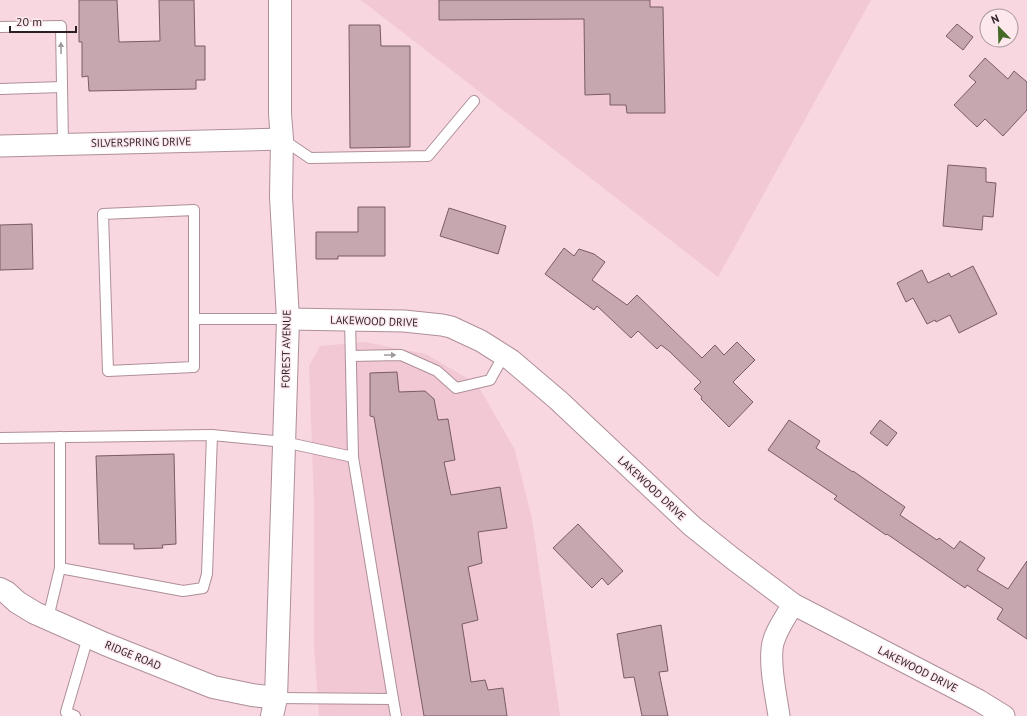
<svg xmlns="http://www.w3.org/2000/svg" width="1027" height="716" viewBox="0 0 1027 716" font-family="'PT Sans',sans-serif">
  <rect width="100%" height="100%" fill="#f9d7e1"/>
  <!-- built -->
  <g fill="#f2c8d5">
    <path d="M361,0H871L718,277Z"/>
    <path d="M365,342L426,354L477,384L515,450L532,519L560,716H319L314,647V503L309,366L320,346Z"/>
  </g>
  <!-- building -->
  <g fill="#c6a6af" stroke="#795c65">
    <path d="M79,0H117L119,42L160,41L159,0H194L195,46H205V80H196V89L89,91L88,76L82,77V42H79Z"/>
    <path d="M439,0H650V7H663L665,113H627L626,105H610V94L585,95L584,19L439,20Z"/>
    <path d="M957,24L973,37L963,50L946,36Z"/>
    <path d="M349,25H380L381,46H410V147L350,148Z"/>
    <path d="M985,58L1008,79L1014,71L1027,82V110L1003,136L985,119L977,127L954,105L976,82L969,76Z"/>
    <path d="M948,165L986,168V182L996,183L993,217L983,216L982,230L943,226Z"/>
    <path d="M358,207H385V256H338V259H316V232H358Z"/>
    <path d="M449,208L506,226L498,254L440,236Z"/>
    <path d="M32,224L33,269L0,270V225Z"/>
    <path d="M564,248L574,256L579,249L594,254L605,262L592,280L627,305L637,295L702,358L715,345L724,355L737,342L755,360L733,382L753,402L729,427L701,399L702,397L694,389L701,382L669,351L661,345L657,349L638,331L631,338L597,306L594,310L545,274Z"/>
    <path d="M973,266L997,314L959,333L950,315L936,322L935,320L927,324L913,298L906,302L897,283L922,270L928,283L949,273L951,277Z"/>
    <path d="M397,372L399,392L425,391L434,399L438,420L448,419L455,460L444,462L451,495L500,487L507,528L478,532L482,563L468,567L478,620L462,624L471,682L485,680L488,690L503,688L507,716H424L374,417L370,416V373Z"/>
    <path d="M789,420L820,441L816,448L853,472V471L905,507L900,515L937,540L939,538L954,549L960,541L985,558L977,570L1008,589L1027,561V639L997,619L1003,609L967,585L965,588L887,534L886,535L834,499L837,496L768,450Z"/>
    <path d="M880,420L897,433L887,446L870,433Z"/>
    <path d="M174,454L176,544L162,545L163,548L134,549V544H99L96,456Z"/>
    <path d="M578,524L623,571L608,585L602,578L592,588L553,548Z"/>
    <path d="M661,625L668,671L659,672L668,716H642L634,677L624,678L617,634Z"/>
  </g>
  <g fill="none" stroke-linecap="round" stroke-linejoin="round">
    <defs>
      <g id="lane">
        <path d="M0,27L61,26L63,144"/>
        <path d="M0,89L62,87"/>
        <path d="M282,139L310,158L428,156L474,101"/>
        <path d="M194,210V367L108,371L103,214Z"/>
        <path d="M194,319H288"/>
        <path d="M350,320L353,457"/>
        <path d="M351,356L401,355L437,371L456,388L490,380L504,355"/>
        <path d="M0,438L212,435L284,442L353,457L393,699"/>
        <path d="M60,568L183,591L203,588L207,574L212,435"/>
        <path d="M48,618L60,568V437"/>
        <path d="M276,698L393,699L396,716"/>
        <path d="M75,716L66,712L88,637"/>
      </g>
      <g id="street">
        <path d="M0,146L282,139"/>
        <path d="M288,319L404,321L442,325L451,327L481,341L511,360L558,400L692,526L732,558L793,604L978,700L1004,716"/>
        <path d="M779,716C776,695 770,670 772,649C773,634 786,617 793,604"/>
      </g>
      <g id="secondary">
        <path d="M0,589L6,592L17,602L35,613L105,644L213,687L252,695L276,698"/>
        <path d="M272,716L276,698L288,319L281,197L282,139L280,114V0"/>
      </g>
    </defs>
    <!-- lane casing -->
    <use href="#lane" stroke="#ae8f98" stroke-width="12"/>
    <!-- street casing -->
    <use href="#street" stroke="#ae8f98" stroke-width="23"/>
    <!-- secondary casing -->
    <use href="#secondary" stroke="#ae8f98" stroke-width="24"/>
    <!-- lane -->
    <use href="#lane" stroke="#fff" stroke-width="10"/>
    <!-- street -->
    <use href="#street" stroke="#fff" stroke-width="21"/>
    <!-- secondary -->
    <use href="#secondary" stroke="#fff" stroke-width="22"/>
  </g>
  <!-- one-way arrows -->
  <defs><path id="oneway-solid" d="M-6-.8H1V-3.2L6.5 0L1 3.2V.8H-6Z"/></defs>
  <g fill="#a09a9c">
    <use href="#oneway-solid" transform="translate(61 48) rotate(-91)"/>
    <use href="#oneway-solid" transform="translate(390 355)"/>
  </g>
  <g text-anchor="middle" dominant-baseline="central" stroke-width="3" stroke-linejoin="round" paint-order="stroke">
    <!-- street labels -->
    <g font-size="11" fill="#2b1f23" stroke="#fde8ee">
      <text transform="translate(141 142) rotate(-1)">SILVERSPRING DRIVE</text>
      <text transform="translate(374 321) rotate(2)">LAKEWOOD DRIVE</text>
      <text transform="translate(286 349) rotate(-89)">FOREST AVENUE</text>
      <text transform="translate(652 488) rotate(43)">LAKEWOOD DRIVE</text>
      <text transform="translate(133 655) rotate(22)">RIDGE ROAD</text>
      <text transform="translate(918 669) rotate(27)">LAKEWOOD DRIVE</text>
    </g>
  </g>
  <!-- north arrow -->
  <g transform="translate(999 28) rotate(337)"><circle r="19" fill="#fde8ee" stroke="#a9989d"/>
  <path d="M0-3L7 15L0 10L-7 15Z" fill="#456b26"/>
  <text y="-6" font-size="11" font-weight="bold" text-anchor="middle" fill="#2b1f23">N</text>
  </g>
  <!-- scale -->
  <path d="M10 26v6h66v-6" fill="none" stroke="#2b1f23" stroke-width="2"/>
  <text x="16" y="26" font-size="12" fill="#2b1f23" stroke="#fde8ee" stroke-width="3" paint-order="stroke">20 m</text>
</svg>
